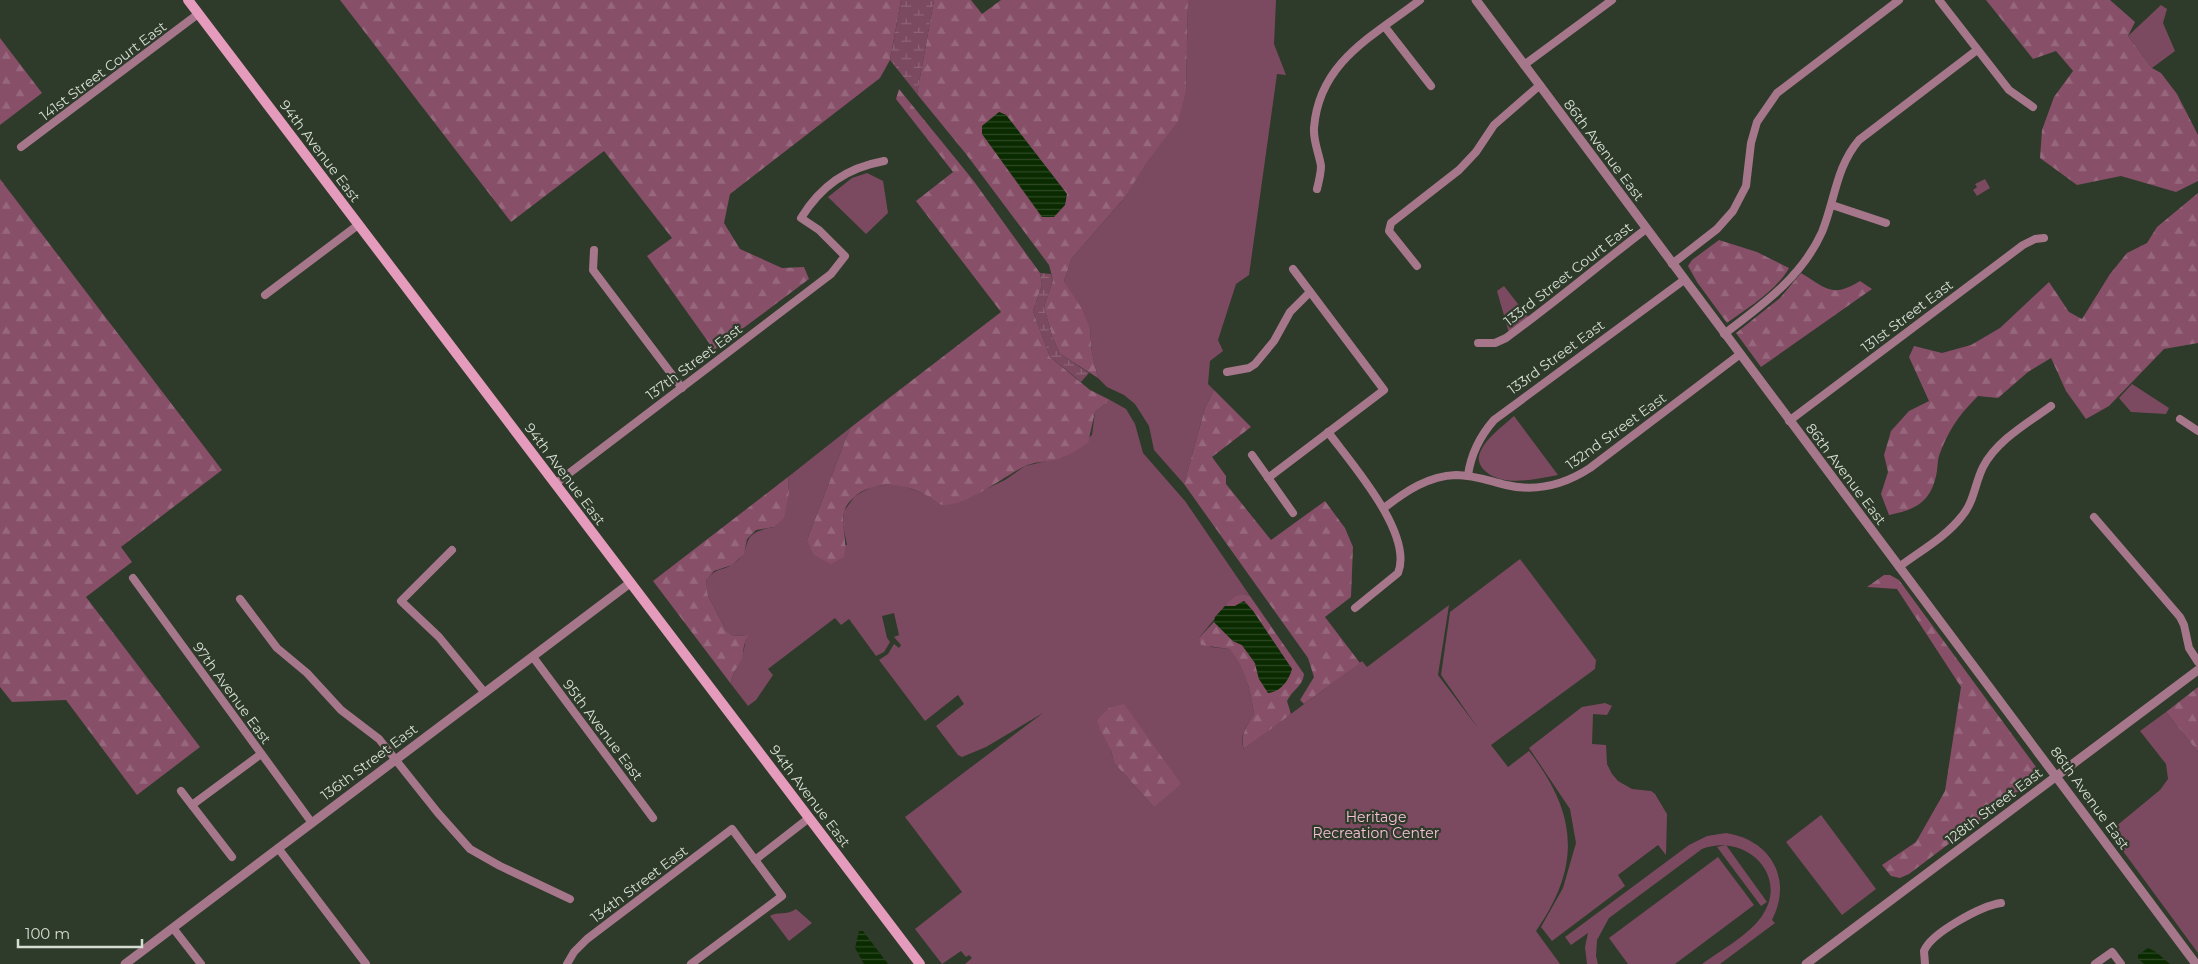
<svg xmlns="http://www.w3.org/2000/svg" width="2198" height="964" viewBox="0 0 2198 964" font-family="Montserrat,sans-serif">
  <defs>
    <pattern id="forest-firs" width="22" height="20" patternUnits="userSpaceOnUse" patternTransform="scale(1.25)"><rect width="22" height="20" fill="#874f68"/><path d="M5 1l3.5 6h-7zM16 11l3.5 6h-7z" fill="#97687d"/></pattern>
    <pattern id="wetland-marsh" width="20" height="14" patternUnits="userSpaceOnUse" patternTransform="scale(1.25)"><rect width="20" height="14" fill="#7c4a60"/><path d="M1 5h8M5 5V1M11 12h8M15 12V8" fill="none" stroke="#8e6476"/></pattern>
    <pattern id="water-rules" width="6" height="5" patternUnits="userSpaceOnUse" patternTransform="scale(1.25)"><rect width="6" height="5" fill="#0a2b00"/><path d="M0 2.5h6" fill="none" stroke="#2d4924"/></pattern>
  </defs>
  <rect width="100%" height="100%" fill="#2e3a2a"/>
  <!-- green -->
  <g fill="#7c4a60" fill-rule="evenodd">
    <path d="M1188,0H1276L1274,44L1286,75L1277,74L1249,275L1236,284L1218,340L1223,351L1210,361L1208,384L1214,390L1205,408L1184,484L1154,450L1149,426L1135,404L1124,395L1107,387L1098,378L1092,353L1090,329L1064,281L1072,258L1126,196L1186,91Z"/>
    <path d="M2161,5L2167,9L2163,23L2175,51L2152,68L2128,36Z"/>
    <path d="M867,173L883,181L888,213L866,234L828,197L852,178Z"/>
    <path d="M1985,179L1990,188L1977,196L1973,190L1977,187L1975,184Z"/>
    <path d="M1504,286L1529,318L1509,333L1497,291Z"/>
    <path d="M2132,384L2169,408L2166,414L2131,412L2119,398Z"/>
    <path d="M1110,400L1126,409L1135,424L1143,453L1185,501L1250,596L1243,594L1225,606L1199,638L1211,647L1229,649C1246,669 1250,688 1254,714C1247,726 1238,736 1244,749L1362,661L1367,667L1449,605L1438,675L1478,728L1441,675L1450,612L1520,559L1596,660L1595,669L1491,745L1508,767L1529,751C1577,813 1582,865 1536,931L1560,964H965L972,958L969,955L966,957L961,951L942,964L915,929L962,892L905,817L1043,713L986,747L962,757L958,755L936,726L964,704L958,695L925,721L879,660L888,654L894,644L899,648L901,645L894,637L899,635L894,613L882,616L887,638L890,642L884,652L876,656L849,619L841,625L835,618L768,669L773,675L756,700L748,706L731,684C732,672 739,667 742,656C745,649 744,643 747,635L733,636L726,630L708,596L706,580C718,566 721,572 733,564C757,547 734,534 774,527L789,492L788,477L850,428L807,540L847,545L843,525L844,511L855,496L873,486L899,484L927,495L938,503L946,505L967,498L1005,480L1025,466L1064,457L1092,435L1095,412ZM1111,750L1154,807L1114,763Z"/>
    <path d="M1514,416L1558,475C1536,479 1502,488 1484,470C1480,466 1478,461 1479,456C1483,440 1502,427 1514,416Z"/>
    <path d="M1605,703L1612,706L1607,715L1593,714L1592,744L1606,745L1607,764L1612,774L1618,781L1632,789L1651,791L1655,794L1667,814L1666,855L1658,845L1618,875L1625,886L1552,941L1541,927L1563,888L1576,843L1570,809L1529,748L1582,707Z"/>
    <path d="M2166,712L2198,752V953L2109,832L2160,790L2168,779L2166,764L2140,731Z"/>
    <path d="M1821,815L1876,889L1842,915L1786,842Z"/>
    <path d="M1726,833C1771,840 1793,879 1772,920L1775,923L1720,964H1702C1720,951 1750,934 1762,916C1790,875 1745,832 1702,849L1609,918L1597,940L1596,956L1598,964H1587L1585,947L1588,933L1571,945L1565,937L1689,845L1707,836Z"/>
    <path d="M1726,845L1767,902L1761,906L1717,847Z"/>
    <path d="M1718,857L1754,905L1675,964H1628L1609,938Z"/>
    <path d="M796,909L812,923L789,941L770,916C778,911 787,916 796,909Z"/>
  </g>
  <!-- forest -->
  <g fill="url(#forest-firs)" fill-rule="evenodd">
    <path d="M340,0H901L890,60L880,78L730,194L724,223L740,249L782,268L804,267L809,279L714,350L647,256L672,238L604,151L511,222Z"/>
    <path d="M934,0H971L982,14L1001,0H1188L1186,91L1178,121L1146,163L1126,196L1072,258L1064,281L1082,309L1090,329L1092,353L1098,378L1060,354L1052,336L1044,307L1053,280L1049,265L966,154L917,94ZM999,112L1006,115L1067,194Z"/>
    <path d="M1986,0H2110L2135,22L2128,36L2152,68L2161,73L2177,94L2198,135V181L2176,192L2121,176L2077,185L2040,158L2042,130L2054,97L2073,71L2056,51L2033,59Z"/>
    <path d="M0,38L42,93L0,125Z"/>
    <path d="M899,89L973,180L1040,273L1042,285L1033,311L1050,357L1090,390L1110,400L1095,412L1088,443C1078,449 1066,458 1054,460C1044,462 1034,462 1025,466C1005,476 969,504 946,505C938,506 933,498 926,495C905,484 882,480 861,492C854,496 846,504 844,512C841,528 848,539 844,557L831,564L814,555L807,540L850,428L1001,312L916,201L953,172L896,99Z"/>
    <path d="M0,179L222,470L121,547L132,562L86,597L200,747L137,795L66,700L12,702L0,687Z"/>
    <path d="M2198,193V343L2164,349L2109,406L2086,419L2066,391L2051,358L2028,372L1998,398L1978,396C1959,415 1950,428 1940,453C1937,460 1938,469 1936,476C1930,503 1914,510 1889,515L1881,494L1888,472L1884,455L1891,431L1909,411L1929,401L1909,357L1914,346L1942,353L1971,345L2000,328L2049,282L2069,312L2082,319L2110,274L2127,253L2147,243L2157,227Z"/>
    <path d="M1719,240L1757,252L1789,268C1776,291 1748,308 1727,323L1697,282L1688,266L1692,260Z"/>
    <path d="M1801,273C1827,289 1832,298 1860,281L1872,289L1761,367L1736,333L1780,298Z"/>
    <path d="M1214,390L1251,427L1212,457L1226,476V484L1271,540L1325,501L1345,528L1353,547L1351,597L1325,617L1360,663L1304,704L1300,700L1314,677L1308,658L1184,484L1205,408Z"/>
    <path d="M788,477L789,492L784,518L774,527L756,530L747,539L744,554L732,565L714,571L706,580L708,596L726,630L733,636L748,635C744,643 744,646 743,654C741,666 732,670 731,684L653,581Z"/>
    <path d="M1884,575H1890L1899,580L2036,767C2037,779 2028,784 2020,790L1909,874L1900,878L1891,876L1882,865L1916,842L1945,791L1961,687L1897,589L1867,587Z"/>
    <path d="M1243,594L1250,596L1304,674C1303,686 1292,690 1287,701L1291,714L1244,749C1239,735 1247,726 1254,714C1250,688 1246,670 1229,649L1201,645L1199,638L1214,622L1233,641L1242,645L1255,663L1259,679L1291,668L1253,611L1244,601L1235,606H1225L1234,597Z"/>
    <path d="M2198,687V752L2166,712Z"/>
    <path d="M1124,704L1181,784L1154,807L1114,763L1111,750L1100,729L1097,720L1109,708Z"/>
  </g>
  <!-- wetland -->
  <g fill="url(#wetland-marsh)">
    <path d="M901,0H934L917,94L890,60Z"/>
    <path d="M1040,273L1051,274L1053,280L1044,307L1052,336L1060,354L1089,373L1081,382L1050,357L1033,311L1042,285Z"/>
  </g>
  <!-- water -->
  <g fill="url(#water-rules)">
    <path d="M999,112L1006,115L1067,194L1065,205L1054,217H1042L982,134V126Z"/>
    <path d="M1244,601L1253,611L1292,669C1289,680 1281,692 1268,693L1259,679L1255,663L1242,645L1233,641L1214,622L1215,617L1225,606H1235Z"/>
    <path d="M859,931H863L888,964H864L855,948Z"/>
    <path d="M2148,948L2156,952L2170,964H2144L2138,958V955Z"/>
  </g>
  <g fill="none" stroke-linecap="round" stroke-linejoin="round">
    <!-- minor -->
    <g stroke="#a6778b" stroke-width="8">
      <path d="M1939,0L2009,90L2033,107"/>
      <path d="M1385,27L1431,86"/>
      <path d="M1524,65L1612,0"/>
      <path d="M21,147L198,14"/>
      <path d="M1317,189C1319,181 1321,173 1321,166C1319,153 1313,141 1314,128C1319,62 1373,36 1420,0"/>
      <path d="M1832,205L1886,223"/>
      <path d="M594,250L593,270L682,388"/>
      <path d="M1672,264L1717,229L1733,211L1746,186L1751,143L1757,122L1777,93L1899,0"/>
      <path d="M1417,266L1389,231L1391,223L1459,170L1476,152L1494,125L1540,85"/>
      <path d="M265,295L358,225"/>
      <path d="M1724,334C1762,305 1802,277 1822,232C1835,200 1836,167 1859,140L1977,50"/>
      <path d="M1478,343H1495L1506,338C1554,303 1599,265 1646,229"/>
      <path d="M1227,372L1249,368L1255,364L1274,341L1290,312L1310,292"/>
      <path d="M2180,419L2198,431"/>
      <path d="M1789,421L2023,245L2035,239L2044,238"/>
      <path d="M1328,432C1351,463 1414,534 1398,573L1355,608"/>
      <path d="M1252,455L1293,513"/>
      <path d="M1468,475C1471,454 1480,436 1494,420L1684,280"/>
      <path d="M1268,478L1384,390L1293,269"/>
      <path d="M555,484L831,274L845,256L819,230L801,218C821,186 846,168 884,161"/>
      <path d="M1384,508C1406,491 1428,476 1456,475C1474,475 1489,481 1506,485C1536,492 1564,485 1590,468L1739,355"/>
      <path d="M2094,517L2180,617L2184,625L2189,648L2198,662"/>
      <path d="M452,550L401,601L439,637L485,693"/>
      <path d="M1899,567C1920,551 1946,537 1962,516C1974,502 1975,483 1983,467C1997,440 2028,423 2051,406"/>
      <path d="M133,578L312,823"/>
      <path d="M240,599L277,648L307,673L341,710L379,739L438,813L470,849L500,866L570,899"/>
      <path d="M533,657L653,818"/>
      <path d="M181,791L232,857"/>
      <path d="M192,805L261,754"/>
      <path d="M278,848L366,964"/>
      <path d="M755,860L809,818"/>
      <path d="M173,928L201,964"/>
      <path d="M567,964L574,952L587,939L732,829L782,896L691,964"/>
      <path d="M1925,964L1924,951C1931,933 1981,906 2001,903"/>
      <path d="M2095,964L2112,952L2121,964"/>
    </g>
    <!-- tertiary -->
    <g stroke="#a6778b" stroke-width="9">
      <path d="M1476,0L2196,964"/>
      <path d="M125,964L630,583"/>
      <path d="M1806,964L2198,670"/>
    </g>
    <!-- secondary -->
    <path stroke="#e59bbb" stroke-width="10" d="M188,0L920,964"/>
  </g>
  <g text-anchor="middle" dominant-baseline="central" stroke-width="4.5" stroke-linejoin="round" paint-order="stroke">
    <!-- street labels -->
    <g font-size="14" fill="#d6ded4" stroke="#2e3a2a">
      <text transform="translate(103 71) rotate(-37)">141st Street Court East</text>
      <text transform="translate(1604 150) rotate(53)">86th Avenue East</text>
      <text transform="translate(320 151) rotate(53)">94th Avenue East</text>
      <text transform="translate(1568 274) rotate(-38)">133rd Street Court East</text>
      <text transform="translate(1907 316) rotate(-37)">131st Street East</text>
      <text transform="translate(1556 357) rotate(-36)">133rd Street East</text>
      <text transform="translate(694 362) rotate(-37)">137th Street East</text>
      <text transform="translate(1616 431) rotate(-36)">132nd Street East</text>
      <text transform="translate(565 474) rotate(53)">94th Avenue East</text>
      <text transform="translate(1846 474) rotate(53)">86th Avenue East</text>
      <text transform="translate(232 693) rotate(54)">97th Avenue East</text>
      <text transform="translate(603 730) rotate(53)">95th Avenue East</text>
      <text transform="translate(369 762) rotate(-37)">136th Street East</text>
      <text transform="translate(810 796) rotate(53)">94th Avenue East</text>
      <text transform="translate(2090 798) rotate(54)">86th Avenue East</text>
      <text transform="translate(1994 806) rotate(-37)">128th Street East</text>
      <text transform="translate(639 884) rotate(-37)">134th Street East</text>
    </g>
    <!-- park labels -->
    <g font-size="14" fill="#f7c2d8" stroke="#2e3a2a">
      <text x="1376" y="817">Heritage<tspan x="1376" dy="16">Recreation Center</tspan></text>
    </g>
  </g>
  <!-- scale -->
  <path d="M18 939v8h124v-8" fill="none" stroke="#d6ded4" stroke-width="2.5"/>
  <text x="25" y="939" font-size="15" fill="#d6ded4" stroke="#2e3a2a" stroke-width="4" paint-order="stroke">100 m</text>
</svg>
